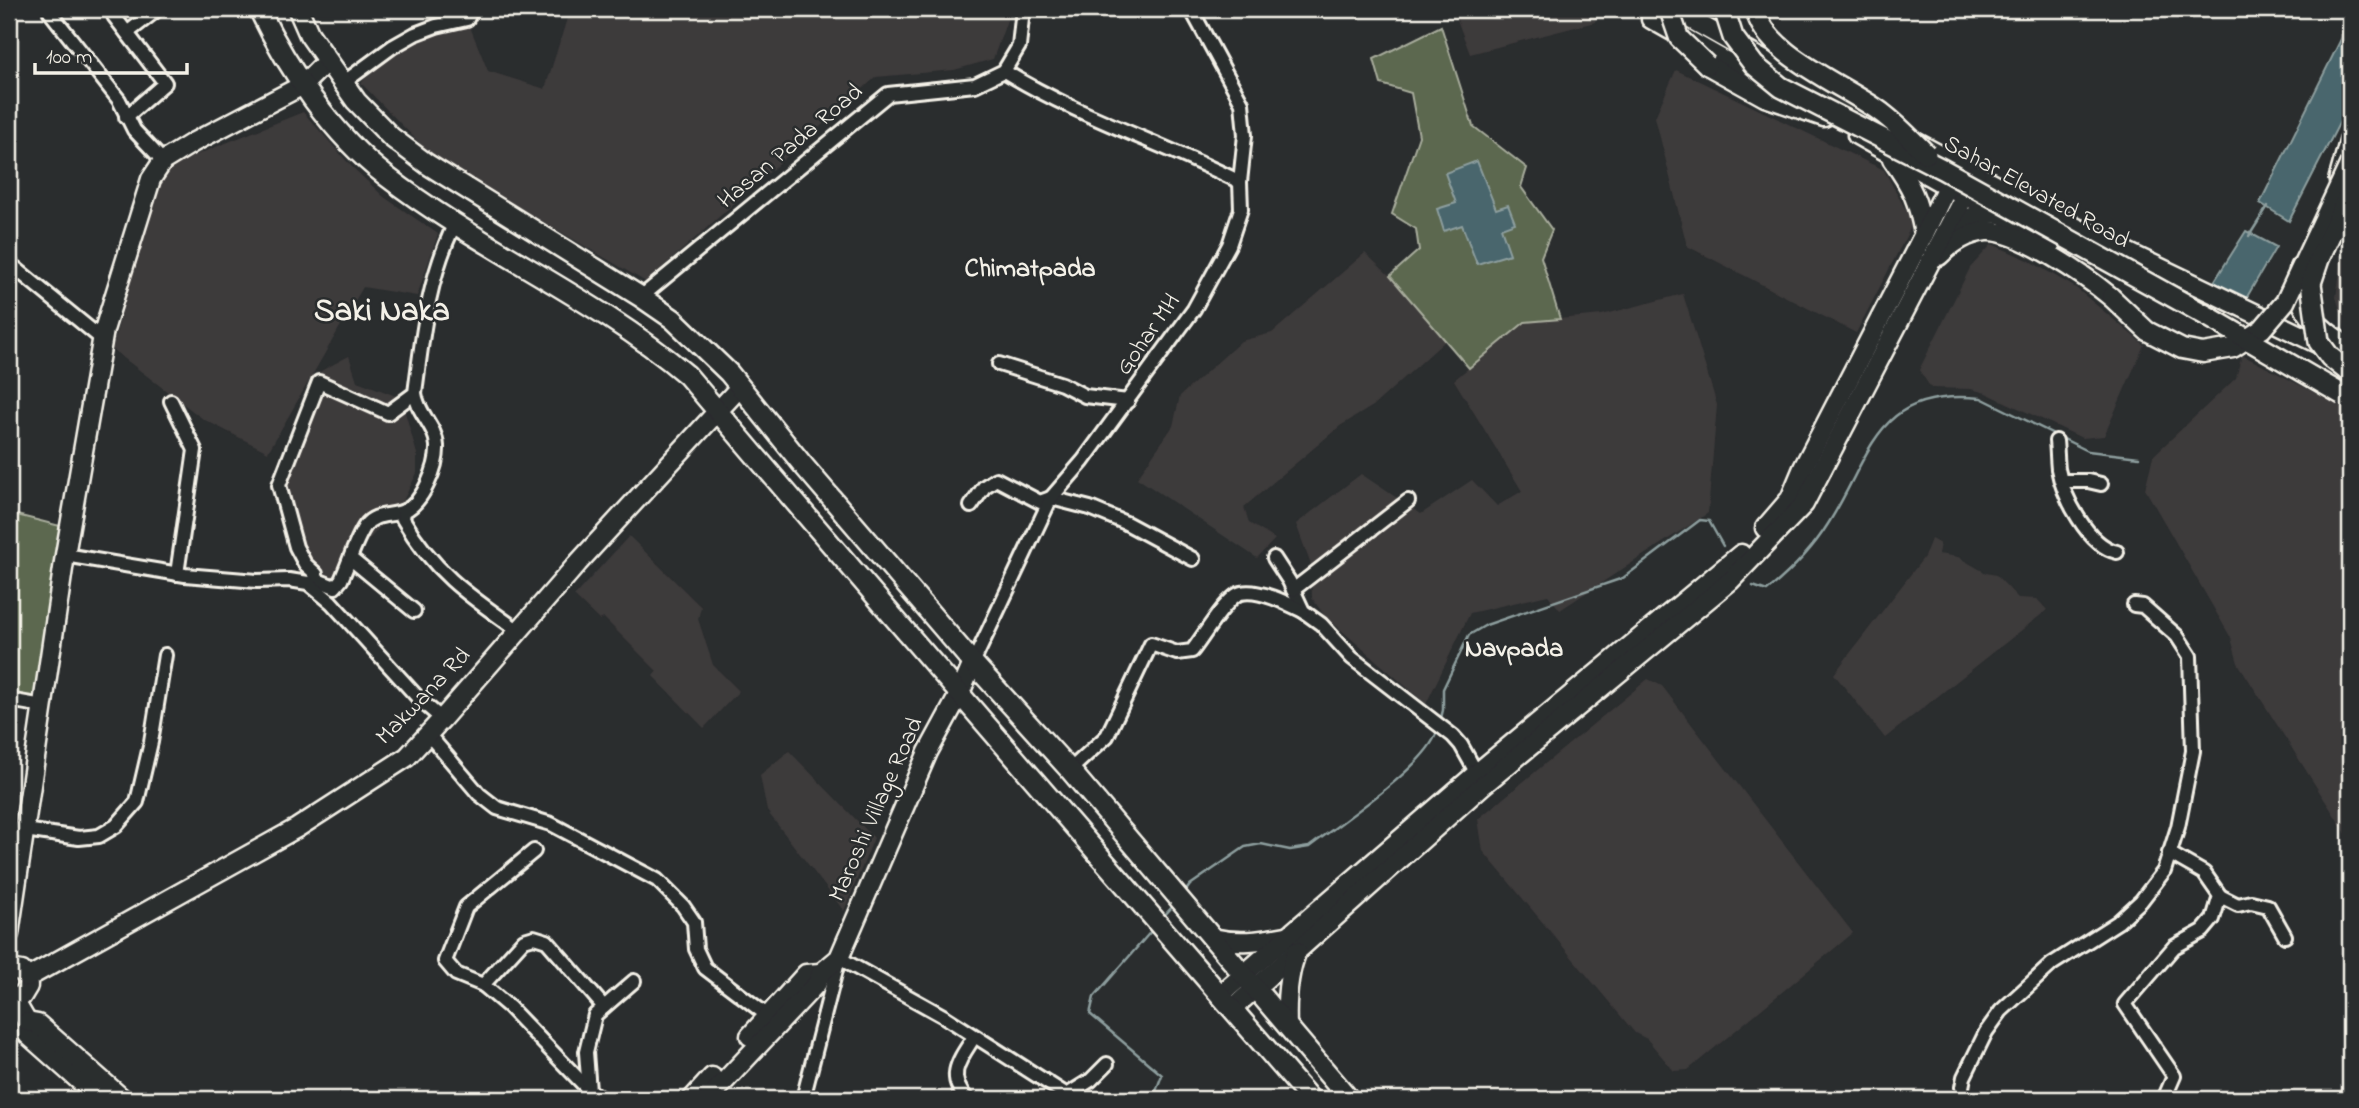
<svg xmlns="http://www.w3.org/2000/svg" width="2359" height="1108" viewBox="0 0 2359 1108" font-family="'Indie Flower',sans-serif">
  <rect width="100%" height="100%" fill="#2a2d2e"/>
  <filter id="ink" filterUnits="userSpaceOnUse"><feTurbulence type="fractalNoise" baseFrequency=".0143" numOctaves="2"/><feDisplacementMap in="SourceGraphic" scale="14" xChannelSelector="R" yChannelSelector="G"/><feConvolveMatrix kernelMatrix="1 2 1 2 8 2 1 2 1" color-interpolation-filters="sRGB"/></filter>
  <g filter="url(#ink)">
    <!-- built -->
    <g fill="#3e3a3b">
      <path d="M570,9H1011L993,59L954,70L876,77L646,282L433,157L361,83L386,58L420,37L470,27L488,71L545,89Z"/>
      <path d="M1453,9H1598L1595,22L1470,54Z"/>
      <path d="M1676,70L1884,170L1913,223L1856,333L1687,246L1655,117Z"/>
      <path d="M303,112L351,166L384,197L438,234L417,296L363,287L268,452L203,419L112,349L149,210L162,180L176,163Z"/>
      <path d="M2350,243V332L2346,330L2336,297L2342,259Z"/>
      <path d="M1992,244L2028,260L2076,288L2144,345L2104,436L2082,438L1986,393L1971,389L1931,388L1919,370L1970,268Z"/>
      <path d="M1365,253L1390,276L1445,341L1373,406L1340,426L1244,507L1249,523L1275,539L1257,558L1137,478L1173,426L1180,396L1241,341L1272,333Z"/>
      <path d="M1683,294L1717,405L1708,513L1560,610L1548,595L1470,613L1426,704L1324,615L1312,598L1311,565L1296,524L1361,474L1421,514L1472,480L1497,506L1522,491L1454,380L1525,322L1602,315Z"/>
      <path d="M2242,355L2350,411V840L2238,663L2231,638L2145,489L2153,456L2236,378Z"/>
      <path d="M349,356L357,381L401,398L417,454V473L395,517L379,528L360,550L339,592L300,575L272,481L319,372Z"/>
      <path d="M629,536L701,607L698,619L713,665L739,691L704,728L653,676L657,671L604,618L599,620L574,596Z"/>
      <path d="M1931,539L1940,544L1938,554L1958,557L1986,573L1996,575L2018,598L2037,599L2047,610L1885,738L1834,674L1924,557Z"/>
      <path d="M1648,679L1662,686L1853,933L1688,1070L1674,1071L1647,1039L1635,1033L1483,851L1478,819Z"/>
      <path d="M789,751L874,838L844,911L767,811L760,775Z"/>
    </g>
    <!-- green -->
    <g fill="#5b6850" stroke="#a8ac9c" stroke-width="2">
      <path d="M1441,26L1473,126L1527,168L1521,187L1552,230L1541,257L1560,319L1525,322L1469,368L1390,276L1419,250L1416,229L1392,214L1419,136L1411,93L1381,84L1374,59Z"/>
      <path d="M9,513L60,526L34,698L9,693Z"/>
    </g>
    <!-- water -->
    <g fill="#49666d" stroke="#8d9e9e" stroke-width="2">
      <path d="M2350,10V102L2289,221L2260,203L2347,27Z"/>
      <path d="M1477,161L1496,209L1508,205L1515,223L1501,228L1510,254L1477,264L1462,225L1444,231L1437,209L1456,203L1445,173Z"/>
      <path d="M2246,231L2276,247L2244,302L2212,285Z"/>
    </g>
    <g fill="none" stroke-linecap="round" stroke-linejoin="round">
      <!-- stream -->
      <g stroke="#8d9e9e" stroke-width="2.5">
        <path d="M2249,236L2268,206"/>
        <path d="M1753,586L1767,591C1790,572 1812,550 1828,524C1873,454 1874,387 1981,398L2088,451L2139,457"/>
        <path d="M1440,722L1443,710V689L1469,635L1486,625L1623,578L1700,520L1709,521L1723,546"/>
        <path d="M1185,892L1190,885L1245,847L1261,844L1290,850L1309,847C1340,823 1428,765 1437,731"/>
        <path d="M1162,918L1174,905"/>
        <path d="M1153,1099L1162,1075L1090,1014L1094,997L1153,929"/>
      </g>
      <defs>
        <g id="street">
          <path d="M50,12L119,100L134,130L163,161"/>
          <path d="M114,16L165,83L126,117"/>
          <path d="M127,33L158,9"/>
          <path d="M1004,71C1079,117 1162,143 1240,182"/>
          <path d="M343,83L392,47L415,34L436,26L467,19L472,9"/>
          <path d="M9,263L102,339"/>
          <path d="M641,297L888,94L975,85L1004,71L1019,46L1023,9"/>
          <path d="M999,364L1062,384L1085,396L1128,401"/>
          <path d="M415,393L388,413L319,382L279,485L296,547L305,564L316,574L315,579L335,587L341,580C349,563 355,541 365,526C375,512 391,517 404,511C423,503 438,466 437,446C436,426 417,413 415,393C423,332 428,279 455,223"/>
          <path d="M171,401L195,450L177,574"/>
          <path d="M2056,441C2057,450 2057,460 2058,469C2063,496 2088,546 2117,552"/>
          <path d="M2062,481H2088L2101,484"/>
          <path d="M971,506L984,487L996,479L1040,502L1051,498L1090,508L1126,523L1193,559"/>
          <path d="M404,511L403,519C434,573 469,596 519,631"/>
          <path d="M65,555L185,575L257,581L289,580L308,583L331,602L421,701L442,719"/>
          <path d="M1274,558L1289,581L1303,611L1321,624L1352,658L1453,736L1461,745L1480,779"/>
          <path d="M351,559L414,611"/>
          <path d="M1293,590L1408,501"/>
          <path d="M973,663L1051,498L1083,461L1194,309L1229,245L1241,209L1240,182L1245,135L1242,103L1191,9"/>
          <path d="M9,700L43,706"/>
          <path d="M428,734L479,794L497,808L551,824L657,880L683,906L694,922L696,949L705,968L772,1019"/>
          <path d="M1070,770L1107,736L1151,644L1177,653L1192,651C1202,639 1227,596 1241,593C1259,589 1287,603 1303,611"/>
          <path d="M25,830L79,838L99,836L116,826L137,802L151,742L165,655"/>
          <path d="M534,851L466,907L445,961L456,974L483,985L509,1007L589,1090L601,1099"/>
          <path d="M2220,896L2238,905L2251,902L2268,906L2285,936"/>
          <path d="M483,985L524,940L534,937L547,941L604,1007"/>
          <path d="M589,1091L586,1052L595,1015L634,981"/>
          <path d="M803,1099L839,958L945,1017L1067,1095L1091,1080L1107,1064"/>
          <path d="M967,1099C945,1076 960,1059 974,1037"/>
          <path d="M1964,1099L1962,1087L1964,1077L1986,1032L2001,1011L2052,964L2118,922L2141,901L2164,871L2178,827L2193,751L2190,656L2177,636L2143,606L2134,605"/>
          <path d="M2164,1099L2174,1076L2125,1004L2174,947L2203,931L2213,919L2220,896L2204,873L2169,853"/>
        </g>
        <g id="secondary">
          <path d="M1652,9L1651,19L1771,87"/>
          <path d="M1668,9L1692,20L1786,73L2075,227L2350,359"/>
          <path d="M1707,65L1765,97L1824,117"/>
          <path d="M1857,135L1947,186L2054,241"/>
          <path d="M1892,159C1912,187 1918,200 1924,234"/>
          <path d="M1949,231C1964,217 1979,213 1999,214"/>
          <path d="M1939,256C1951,244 1968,233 1986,231C2018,229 2087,277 2111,297"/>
          <path d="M1765,528L1790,499L1803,468L1924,234L1958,164"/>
          <path d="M9,934L65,555L104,330L151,179L163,161L194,142L303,85L327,61"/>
          <path d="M1212,938C1238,944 1260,941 1286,936"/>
          <path d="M9,969L22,971L27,978L28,986L22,996L9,998"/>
          <path d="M27,978L297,828L407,757L442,719L578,563L740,387"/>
          <path d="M1220,995L1477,773L1741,554"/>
          <path d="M13,998L27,1022L28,1035L100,1099"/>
          <path d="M1232,1009L1482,786L1730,581L1804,504L1976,174"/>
          <path d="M27,1022L38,1024L123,1099"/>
          <path d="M1287,1026C1286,1001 1287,975 1297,951"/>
          <path d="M750,1036L806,974L821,973"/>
          <path d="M692,1099L712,1077"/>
          <path d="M708,1099L817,983L821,973L839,958L928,752L960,693L973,663"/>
        </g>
        <g id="primary">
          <path d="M259,9C288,70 333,135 386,176C482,250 595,297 687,375C892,618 1102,858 1310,1099"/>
          <path d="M298,9L309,34L356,101L391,137L427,164L641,297L673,319L729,373L803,465L973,663L1070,770L1349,1099"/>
          <path d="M2339,179L2350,140"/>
          <path d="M2300,267C2299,274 2297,283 2298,290C2302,315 2330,337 2350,348"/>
        </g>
      </defs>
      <!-- street casing -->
      <use href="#street" stroke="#f4f1e8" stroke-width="18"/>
      <!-- secondary casing -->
      <use href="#secondary" stroke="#f4f1e8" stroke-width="23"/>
      <!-- primary casing -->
      <use href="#primary" stroke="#f4f1e8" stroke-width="24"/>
      <!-- street -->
      <use href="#street" stroke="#2a2d2e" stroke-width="12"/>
      <!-- secondary -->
      <use href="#secondary" stroke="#2a2d2e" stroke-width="18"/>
      <!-- primary -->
      <use href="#primary" stroke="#2a2d2e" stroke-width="19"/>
      <defs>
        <g id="secondary-bridge">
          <path d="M1669,9L1679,38L1707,65"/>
          <path d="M2111,297L2147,331L2182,349L2203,353L2233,348L2262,329L2285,302L2350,163"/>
        </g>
        <g id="primary-bridge">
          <path d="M1724,9L1733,37L1754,65L1781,87L1942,169L2209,317L2343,395"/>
          <path d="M1756,9C1762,54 1849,87 1882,113C1898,125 1912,140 1926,154"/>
          <path d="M2350,192L2319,259L2311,283L2319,342L2330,357L2350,373"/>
        </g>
      </defs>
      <!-- secondary-bridge casing -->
      <use href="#secondary-bridge" stroke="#f4f1e8" stroke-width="23" stroke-linecap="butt"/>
      <!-- primary-bridge casing -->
      <use href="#primary-bridge" stroke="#f4f1e8" stroke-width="24" stroke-linecap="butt"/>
      <!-- secondary-bridge -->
      <use href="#secondary-bridge" stroke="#2a2d2e" stroke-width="18"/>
      <!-- primary-bridge -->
      <use href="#primary-bridge" stroke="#2a2d2e" stroke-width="19"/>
    </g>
  </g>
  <g text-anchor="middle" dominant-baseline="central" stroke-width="5" stroke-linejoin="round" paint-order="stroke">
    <!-- street labels -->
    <g font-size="24" fill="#f4f1e8" stroke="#2a2d2e">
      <text transform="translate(791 147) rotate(-40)">Hasan Pada Road</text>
      <text transform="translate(2036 193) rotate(29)">Sahar Elevated Road</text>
      <text transform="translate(1149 335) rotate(-55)">Gohar MH</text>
      <text transform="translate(424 697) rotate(-46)">Makwana Rd</text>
      <text transform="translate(877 810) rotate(-66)">Maroshi Village Road</text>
    </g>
    <!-- neighbourhood labels -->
    <g font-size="26" font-weight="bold" fill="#f4f1e8" stroke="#2a2d2e">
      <text x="1030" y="270">Chimatpada</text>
      <text x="1514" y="650">Navpada</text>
    </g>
    <!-- district labels -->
    <g font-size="32" font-weight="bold" fill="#f4f1e8" stroke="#2a2d2e">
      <text x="382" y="312">Saki Naka</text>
    </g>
  </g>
  <!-- margin -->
  <rect width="2359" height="1108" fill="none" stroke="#2a2d2e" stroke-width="35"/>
  <rect x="18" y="18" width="2324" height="1073" fill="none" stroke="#f4f1e8" stroke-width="2.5" filter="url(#ink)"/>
  <!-- scale -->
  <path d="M35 63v10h152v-10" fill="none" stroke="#f4f1e8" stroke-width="3.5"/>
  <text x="46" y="63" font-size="21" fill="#f4f1e8" stroke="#2a2d2e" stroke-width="5" paint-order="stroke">100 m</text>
</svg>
